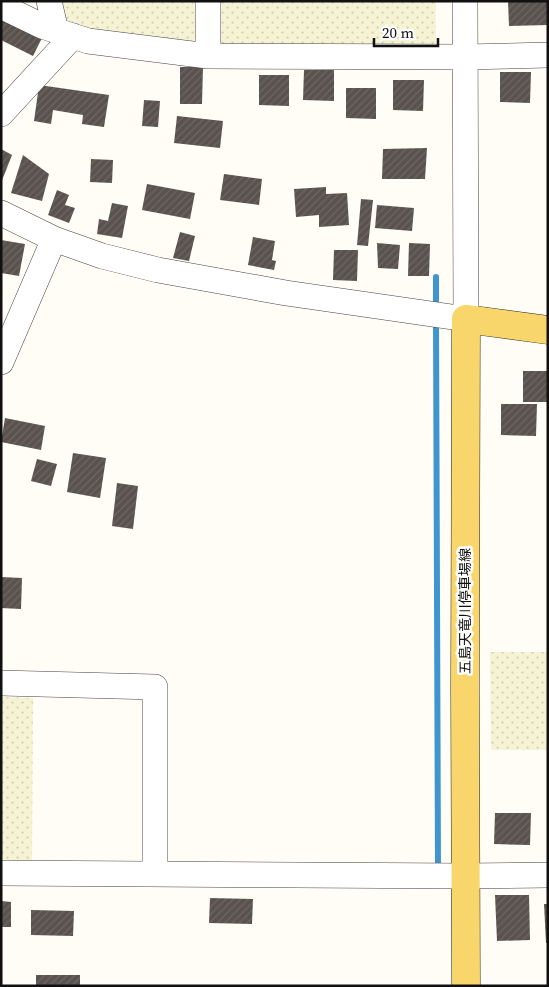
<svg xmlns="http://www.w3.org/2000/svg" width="549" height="987" viewBox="0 0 549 987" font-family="'Source Serif 4','Noto Sans JP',serif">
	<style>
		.farmland { fill: url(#farmland-dots) }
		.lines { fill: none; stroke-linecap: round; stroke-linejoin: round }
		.stream { stroke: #3f96cf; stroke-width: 6 }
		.building { fill: url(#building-hatch) }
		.minor-casing { stroke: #444; stroke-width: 26 }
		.major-casing { stroke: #222; stroke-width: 29 }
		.minor { stroke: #fff; stroke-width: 25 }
		.major { stroke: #f9d66b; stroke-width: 28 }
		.labels { text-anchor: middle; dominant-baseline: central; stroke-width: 5; stroke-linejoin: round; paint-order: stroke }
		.street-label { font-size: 14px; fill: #111; stroke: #fff }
	</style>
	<defs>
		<pattern id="farmland-dots" width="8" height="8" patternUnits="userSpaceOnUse" patternTransform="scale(1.25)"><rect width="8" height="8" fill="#f6f3d4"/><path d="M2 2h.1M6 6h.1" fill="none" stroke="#d2cfb5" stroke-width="1.8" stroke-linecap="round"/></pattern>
		<pattern id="building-hatch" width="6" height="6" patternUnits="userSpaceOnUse" patternTransform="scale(1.25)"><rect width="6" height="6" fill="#5a524d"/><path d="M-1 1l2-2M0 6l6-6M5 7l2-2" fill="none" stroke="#6d6662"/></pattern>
	</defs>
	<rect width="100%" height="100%" fill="#fffdf5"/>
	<path class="farmland" d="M 58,1 L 199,1 L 200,42 L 194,48 L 66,24 Z
		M 218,1 L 436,1 L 436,49 L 218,49 Z
		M 490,652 L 548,652 L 548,750 L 491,750 Z
		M 1,697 L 33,698 L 32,866 L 1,867 Z"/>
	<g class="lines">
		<path class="stream" d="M 436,277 L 436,310
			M 436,320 L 438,870"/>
	</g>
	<path class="building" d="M 508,1 L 548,1 L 548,25 L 509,26 Z
		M 1,13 L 44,34 L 33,56 L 1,40 Z
		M 180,67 L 203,67 L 202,104 L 180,104 Z
		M 304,70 L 334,70 L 334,101 L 303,100 Z
		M 500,72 L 531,72 L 530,103 L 500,102 Z
		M 259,75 L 289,75 L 289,106 L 259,105 Z
		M 393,80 L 424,80 L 423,111 L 393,110 Z
		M 39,85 L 109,95 L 104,127 L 82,124 L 83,115 L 53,110 L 51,124 L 34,121 Z
		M 346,88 L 376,88 L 376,119 L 346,118 Z
		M 144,100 L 160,101 L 158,127 L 142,126 Z
		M 177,116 L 223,121 L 220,148 L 174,143 Z
		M 427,148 L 425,179 L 382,179 L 383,149 Z
		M 1,149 L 12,155 L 1,183 Z
		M 23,155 L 49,174 L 42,201 L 11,193 Z
		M 91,159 L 113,160 L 112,183 L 90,182 Z
		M 224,174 L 262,179 L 259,205 L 220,200 Z
		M 147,184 L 195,193 L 190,219 L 142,210 Z
		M 326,187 L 326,194 L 347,193 L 349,225 L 319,227 L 319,215 L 296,217 L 294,189 Z
		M 57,190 L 69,195 L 65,205 L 75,208 L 69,223 L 48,215 Z
		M 361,199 L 373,200 L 368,246 L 357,245 Z
		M 112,203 L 128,206 L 122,238 L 97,234 L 99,219 L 108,221 Z
		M 377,205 L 414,208 L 412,231 L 375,228 Z
		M 180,232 L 195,236 L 189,261 L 173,258 Z
		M 253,237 L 275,241 L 272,260 L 276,261 L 274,270 L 248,265 Z
		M 1,240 L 25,244 L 19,276 L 1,273 Z
		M 377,243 L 400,245 L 398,269 L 378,268 Z
		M 409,243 L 430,244 L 429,276 L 408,276 Z
		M 334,250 L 358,250 L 357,281 L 333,280 Z
		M 523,371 L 548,371 L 548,402 L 523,402 Z
		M 501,404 L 537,404 L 536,436 L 501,435 Z
		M 5,418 L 45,426 L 41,450 L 1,442 Z
		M 73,453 L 106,458 L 100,498 L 67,492 Z
		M 37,459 L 57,464 L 51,486 L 31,481 Z
		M 117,483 L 138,486 L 133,529 L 112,526 Z
		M 1,577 L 22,578 L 21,609 L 1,608 Z
		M 495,813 L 531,813 L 530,845 L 494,844 Z
		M 495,895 L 529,895 L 530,940 L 497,941 Z
		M 210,898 L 253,899 L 252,924 L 209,923 Z
		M 1,901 L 11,902 L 11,927 L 1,927 Z
		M 544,904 L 548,904 L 548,943 L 546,943 Z
		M 31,910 L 74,911 L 73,936 L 31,935 Z
		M 36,975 L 80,975 L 80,986 L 36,986 Z"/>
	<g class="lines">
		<g class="minor-casing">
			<path id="minor" d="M 49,1 L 56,31
				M 208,1 L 208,56
				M 1,6 L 42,26 L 88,41 L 208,56 L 465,57 L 548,55
				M 1,114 L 73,36
				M 1,213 L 54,239 L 102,256 L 158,270 L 286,293 L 466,319 L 465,1
				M 1,362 L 54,239
				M 1,683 L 155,687 L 155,873
				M 1,873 L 465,876 L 548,875"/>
		</g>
		<g class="major-casing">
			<path id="major" d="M 466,986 L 465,688 L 466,319 L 548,330"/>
		</g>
		<use href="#minor" class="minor"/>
		<use href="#major" class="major"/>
	</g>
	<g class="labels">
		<g class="street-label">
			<text transform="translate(465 611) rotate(-90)">五島天竜川停車場線</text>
		</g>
	</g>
	<rect width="549" height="987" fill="none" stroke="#111111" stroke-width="5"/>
	<path d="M374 38v8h64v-8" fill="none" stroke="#111111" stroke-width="2.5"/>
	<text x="382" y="38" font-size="15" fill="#111111" stroke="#ffffff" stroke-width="4" paint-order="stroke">20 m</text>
</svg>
